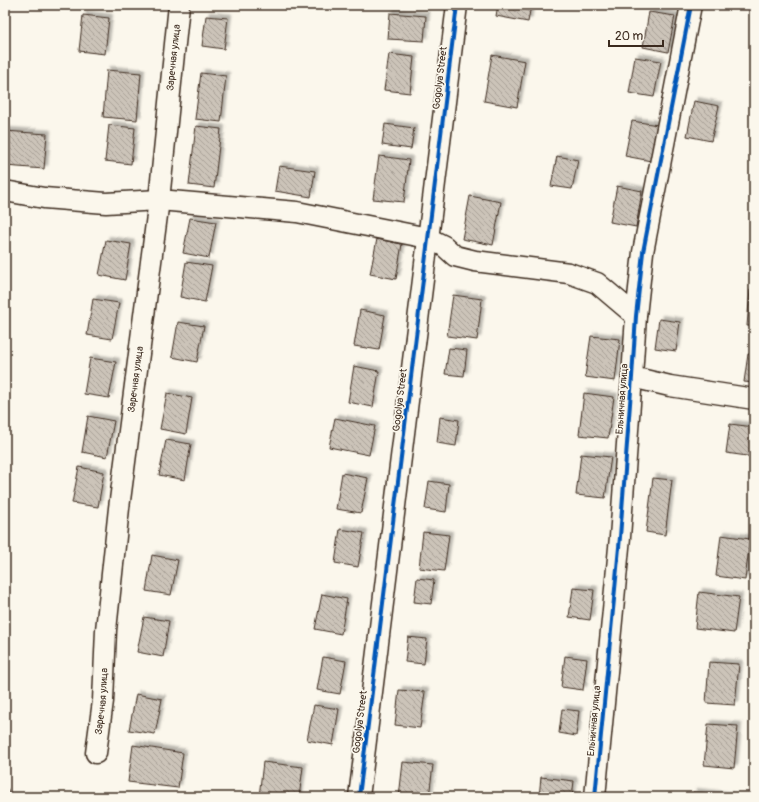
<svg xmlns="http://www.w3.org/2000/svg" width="759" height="802" viewBox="0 0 759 802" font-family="Pangolin,sans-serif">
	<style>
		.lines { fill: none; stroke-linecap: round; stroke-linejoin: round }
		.stream { stroke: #85796d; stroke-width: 5.5 }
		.building { fill: url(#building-back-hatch); stroke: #3b2a1e; filter: url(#shadow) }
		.minor-casing { stroke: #3b2a1e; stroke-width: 23 }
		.minor { stroke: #fbf7ec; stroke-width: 20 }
		.cycleway-casing { stroke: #fbf7ec; stroke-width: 6 }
		.cycleway { stroke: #0057b8; stroke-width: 4 }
		.labels { text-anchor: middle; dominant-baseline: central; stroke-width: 3.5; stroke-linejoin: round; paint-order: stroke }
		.street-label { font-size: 10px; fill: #3b2a1e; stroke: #fbf7ec }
	</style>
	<defs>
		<pattern id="building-back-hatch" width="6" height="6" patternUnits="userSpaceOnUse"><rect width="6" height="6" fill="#ccc4b9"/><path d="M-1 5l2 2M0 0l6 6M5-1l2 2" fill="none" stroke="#a79f96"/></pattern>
		<filter id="shadow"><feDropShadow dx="3.5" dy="-3.5" stdDeviation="1" flood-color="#0004"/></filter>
	</defs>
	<rect width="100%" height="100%" fill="#fbf7ec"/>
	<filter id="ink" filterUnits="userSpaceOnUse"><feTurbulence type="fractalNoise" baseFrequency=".025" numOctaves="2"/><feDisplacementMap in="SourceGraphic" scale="8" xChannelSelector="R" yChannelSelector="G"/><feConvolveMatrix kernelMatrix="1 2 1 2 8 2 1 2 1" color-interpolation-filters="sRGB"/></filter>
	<g filter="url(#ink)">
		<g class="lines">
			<path class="stream" d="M 5,789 L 10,797"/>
		</g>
		<path class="building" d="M 498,5 L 531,5 L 528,22 L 496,16 Z
			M 649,12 L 675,16 L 668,52 L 643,47 Z
			M 390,13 L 426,16 L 424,41 L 388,39 Z
			M 83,15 L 109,18 L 105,54 L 79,51 Z
			M 206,16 L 228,18 L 224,49 L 202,46 Z
			M 389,54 L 414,57 L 410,93 L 384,90 Z
			M 492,55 L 525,61 L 517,107 L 484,101 Z
			M 635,57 L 661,61 L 654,97 L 629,93 Z
			M 107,70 L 141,73 L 137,120 L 103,117 Z
			M 201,73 L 226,76 L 221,122 L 195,119 Z
			M 694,101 L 719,106 L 711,141 L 687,136 Z
			M 632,121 L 658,125 L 651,161 L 625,156 Z
			M 385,124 L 414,128 L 411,149 L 382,145 Z
			M 109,125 L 135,128 L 131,164 L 105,161 Z
			M 196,126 L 221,129 L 214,188 L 189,185 Z
			M 5,131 L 47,134 L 44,169 L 5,166 Z
			M 379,156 L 409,160 L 404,202 L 373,199 Z
			M 557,156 L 578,160 L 572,189 L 551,186 Z
			M 279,166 L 315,171 L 311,197 L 275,191 Z
			M 617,186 L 642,191 L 636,227 L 610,222 Z
			M 470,196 L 501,202 L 493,245 L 462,239 Z
			M 754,198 L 754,217 L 751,217 Z
			M 190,218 L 216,222 L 209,258 L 183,253 Z
			M 377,239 L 402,244 L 396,279 L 370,274 Z
			M 106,240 L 131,244 L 125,280 L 99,275 Z
			M 754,255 L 754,277 L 751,277 Z
			M 186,262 L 212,266 L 205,302 L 180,297 Z
			M 750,290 L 754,290 L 754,326 L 747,326 Z
			M 453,295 L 482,299 L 477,340 L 447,336 Z
			M 93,299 L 119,303 L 112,339 L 87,335 Z
			M 360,310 L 385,315 L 379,350 L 354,346 Z
			M 659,319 L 680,322 L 676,351 L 655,348 Z
			M 178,322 L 204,326 L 197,362 L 172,357 Z
			M 591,336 L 620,339 L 615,381 L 585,377 Z
			M 449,348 L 467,350 L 464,376 L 445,374 Z
			M 748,354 L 754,355 L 754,383 L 744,382 Z
			M 90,358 L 116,362 L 109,398 L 84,394 Z
			M 354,366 L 379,371 L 373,407 L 348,402 Z
			M 167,393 L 192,398 L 186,434 L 160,429 Z
			M 584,393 L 614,397 L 608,438 L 579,435 Z
			M 88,416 L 114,421 L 107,457 L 82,452 Z
			M 440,417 L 459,420 L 456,446 L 437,443 Z
			M 335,418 L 375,426 L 369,455 L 329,447 Z
			M 730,424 L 754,427 L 754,457 L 726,453 Z
			M 166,440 L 191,444 L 185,480 L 159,475 Z
			M 581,454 L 611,457 L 605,498 L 576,495 Z
			M 79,467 L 104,472 L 98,507 L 72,503 Z
			M 342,473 L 368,478 L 361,513 L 336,509 Z
			M 653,478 L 672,480 L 665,535 L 646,532 Z
			M 429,481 L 449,484 L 446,512 L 425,509 Z
			M 340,529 L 364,533 L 358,567 L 335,563 Z
			M 423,532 L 449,535 L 444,571 L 419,568 Z
			M 721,535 L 750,539 L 745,580 L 716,576 Z
			M 152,555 L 178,560 L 171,595 L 146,591 Z
			M 417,578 L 434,580 L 431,604 L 414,602 Z
			M 573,588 L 594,590 L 590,620 L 569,617 Z
			M 699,592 L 739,597 L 734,633 L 695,628 Z
			M 322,594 L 347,599 L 341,634 L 315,629 Z
			M 144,617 L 169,621 L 163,657 L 137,652 Z
			M 408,637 L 427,639 L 424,664 L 405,662 Z
			M 565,656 L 587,659 L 583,690 L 561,687 Z
			M 323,657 L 346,661 L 340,694 L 317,690 Z
			M 709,662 L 739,664 L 735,705 L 706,703 Z
			M 399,690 L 425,692 L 420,728 L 395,725 Z
			M 136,694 L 162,699 L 155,734 L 129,730 Z
			M 314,705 L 339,709 L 333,745 L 307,740 Z
			M 562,709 L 579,711 L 576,736 L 559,733 Z
			M 708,724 L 738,726 L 734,768 L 704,765 Z
			M 133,745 L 183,753 L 178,788 L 128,782 Z
			M 263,762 L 303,767 L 299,797 L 259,797 Z
			M 403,762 L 433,765 L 429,797 L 399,797 Z
			M 541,777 L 574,781 L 572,797 L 539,797 Z
			M 693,792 L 729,796 L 729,797 L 693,797 Z"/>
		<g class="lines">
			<g class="minor-casing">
				<g id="minor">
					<path d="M 5,191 L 44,198 L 106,203 L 159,200 L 297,212 L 428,238 L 444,246 L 455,256 L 475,261 L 569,273 L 597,283 L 636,316"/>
					<path d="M 632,377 L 670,386 L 754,399"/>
					<path id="s1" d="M 96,753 L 103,701 L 106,630 L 119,508 L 159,200 L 179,5"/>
					<path d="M 359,797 L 457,5"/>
					<path d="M 595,797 L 620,537 L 632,377 L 636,316 L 643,252 L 691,5"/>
				</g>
			</g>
			<use href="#minor" class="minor"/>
			<g class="cycleway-casing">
				<path id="cycleway" d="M 359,797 L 457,5
					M 595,797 L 620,537 L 632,377 L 636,316 L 643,252 L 691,5"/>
			</g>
			<use href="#cycleway" class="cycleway"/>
		</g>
	</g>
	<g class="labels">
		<g class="street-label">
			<text stroke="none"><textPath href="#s1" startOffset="700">Заречная улица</textPath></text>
			<text transform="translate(440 78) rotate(-83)">Gogolya Street</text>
			<text stroke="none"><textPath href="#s1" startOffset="376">Заречная улица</textPath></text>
			<text transform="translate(622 399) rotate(-86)">Ельничная улица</text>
			<text transform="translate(400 400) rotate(-83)">Gogolya Street</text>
			<text stroke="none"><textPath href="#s1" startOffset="52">Заречная улица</textPath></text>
			<text transform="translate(594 721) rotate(-85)">Ельничная улица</text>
			<text transform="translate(360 722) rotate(-83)">Gogolya Street</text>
		</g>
	</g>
	<rect width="759" height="802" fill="none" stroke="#fbf7ec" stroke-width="20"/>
	<rect x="10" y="10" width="739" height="782" fill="none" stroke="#3b2a1e" stroke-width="1.5" filter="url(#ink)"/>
	<path d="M609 40v6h54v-6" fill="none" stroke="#3b2a1e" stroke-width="2"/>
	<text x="615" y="40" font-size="12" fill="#3b2a1e" stroke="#fbf7ec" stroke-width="3" paint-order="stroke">20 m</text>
</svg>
